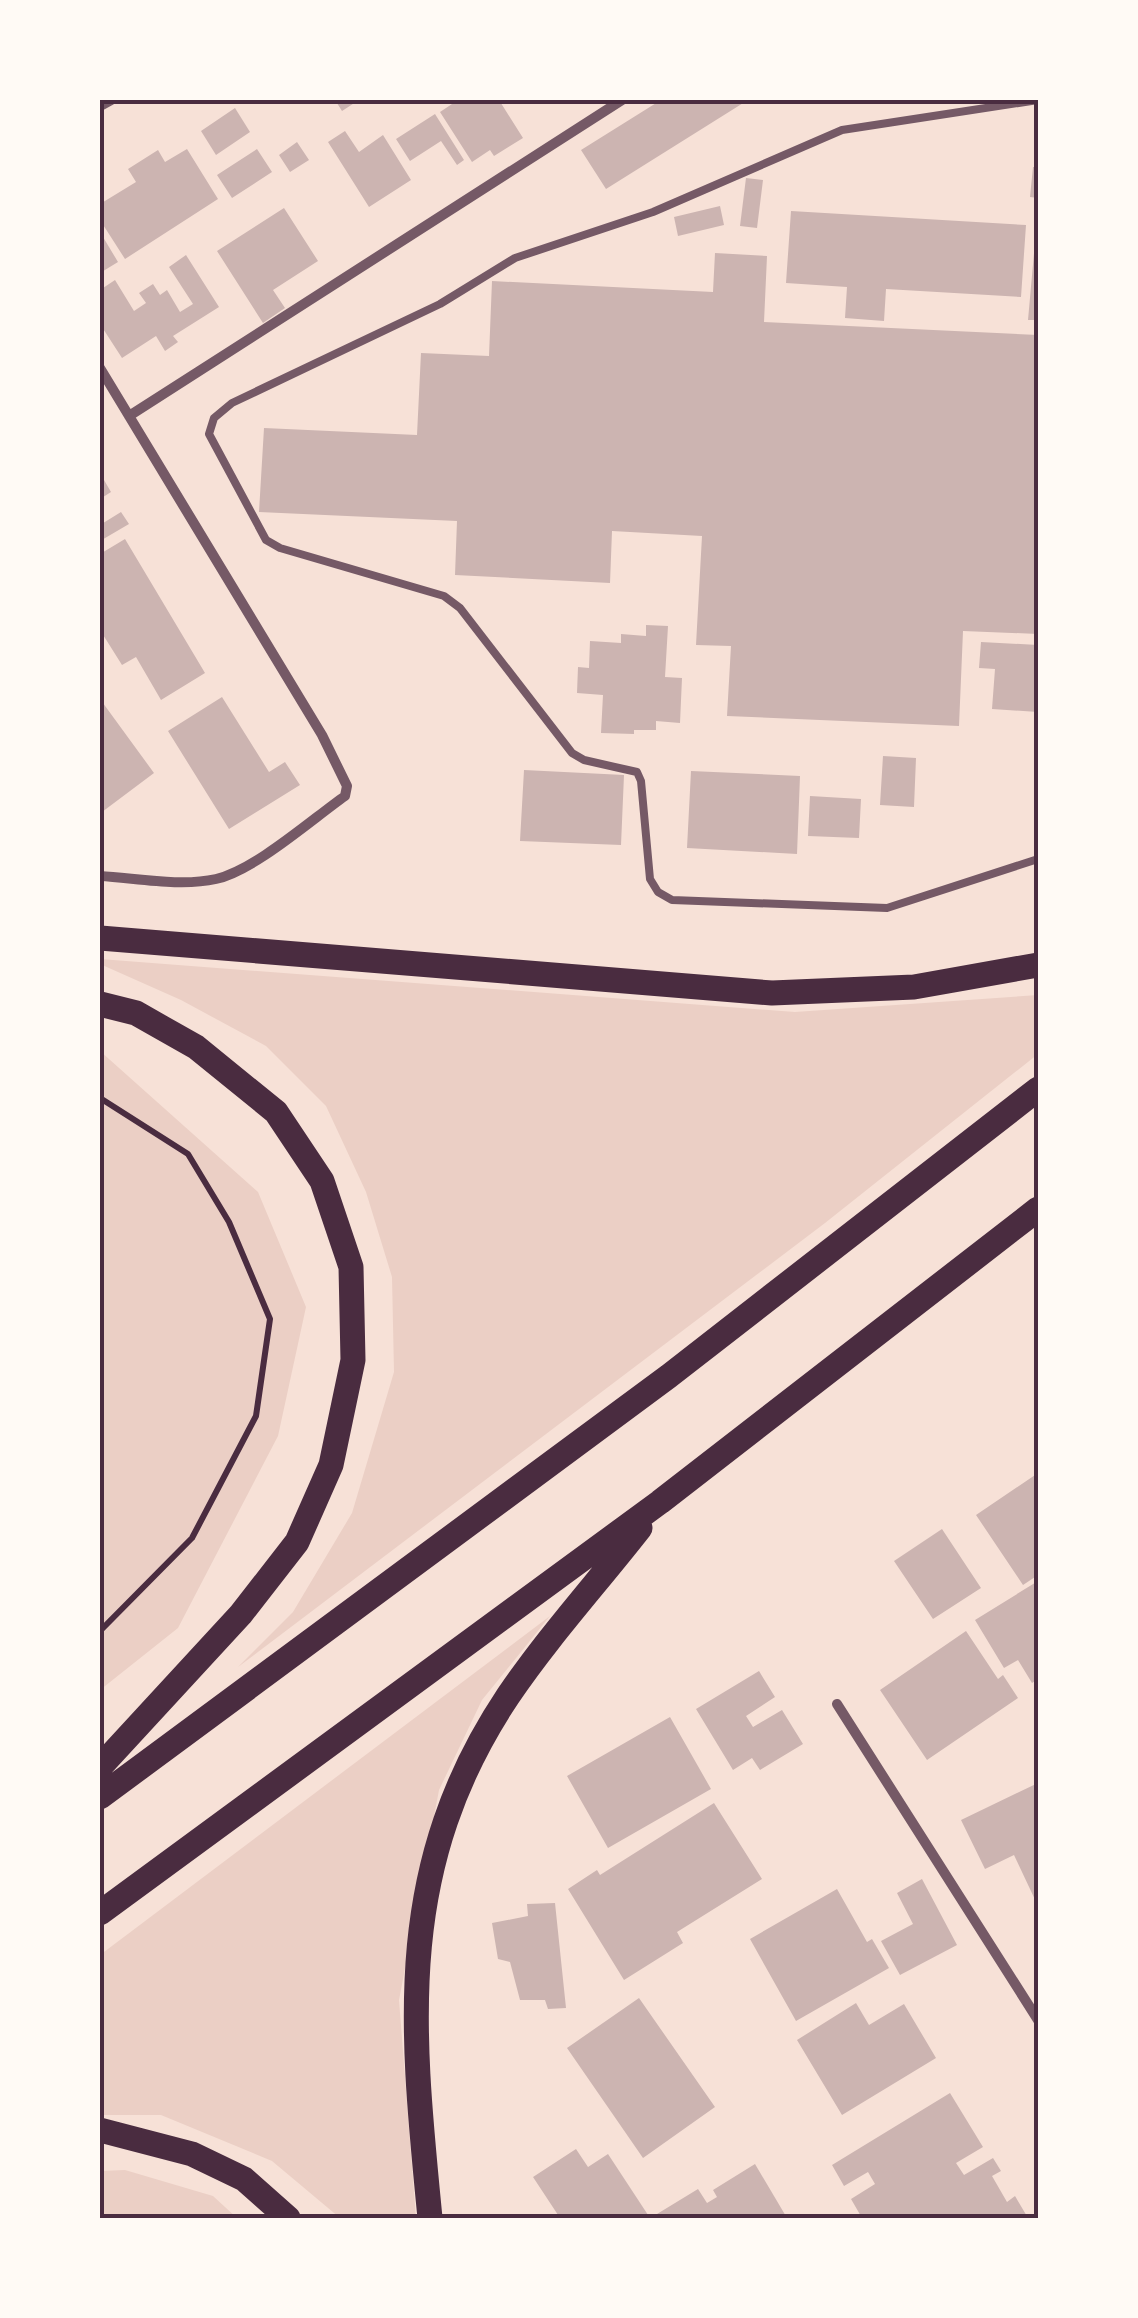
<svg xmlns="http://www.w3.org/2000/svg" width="1138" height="2318" viewBox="0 0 1138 2318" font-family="'Fira Sans Condensed',sans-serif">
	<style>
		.green { fill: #ebcfc5 }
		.building { fill: #ccb4b1 }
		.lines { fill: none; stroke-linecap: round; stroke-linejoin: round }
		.path { stroke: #4a2c40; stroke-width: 6 }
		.service { stroke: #755966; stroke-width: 8 }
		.minor { stroke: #755966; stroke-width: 10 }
		.trunk { stroke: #4a2c40; stroke-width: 25 }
		.neatline { fill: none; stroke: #4a2c40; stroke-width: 4 }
	</style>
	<rect width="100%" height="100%" fill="#f7e1d7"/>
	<path class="green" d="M 100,959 L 795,1012 L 1038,995 L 1038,1054 L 825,1223 L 238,1667 L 293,1612 L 352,1513 L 394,1372 L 392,1277 L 366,1192 L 326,1106 L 266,1046 L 181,1000 L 100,964 Z
		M 100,1051 L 258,1192 L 306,1307 L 278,1436 L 178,1628 L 100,1690 Z
		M 550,1616 L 482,1700 L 439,1790 L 399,2000 L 416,2218 L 340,2218 L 272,2161 L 161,2115 L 100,2115 L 100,1955 Z
		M 125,2170 L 213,2196 L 237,2218 L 100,2218 L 100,2171 Z"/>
	<path class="building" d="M 335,100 L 359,100 L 342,111 Z
		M 458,100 L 499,100 L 523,138 L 494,156 L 490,150 L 472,162 L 440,112 Z
		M 661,100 L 748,100 L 606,189 L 581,150 Z
		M 235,108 L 250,132 L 216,155 L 201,131 Z
		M 435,114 L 464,160 L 457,165 L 441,141 L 410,161 L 396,139 Z
		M 345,131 L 359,152 L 383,135 L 411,180 L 369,207 L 328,142 Z
		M 297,142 L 309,160 L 290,172 L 279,155 Z
		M 187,149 L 218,199 L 125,259 L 100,220 L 100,204 L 136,182 L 128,169 L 158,150 L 165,162 Z
		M 257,149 L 272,172 L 232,198 L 217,175 Z
		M 1033,167 L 1038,167 L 1038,198 L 1030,197 Z
		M 746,178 L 763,180 L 757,228 L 740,226 Z
		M 720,206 L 724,225 L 678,236 L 674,217 Z
		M 284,208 L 318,261 L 273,290 L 285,308 L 263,323 L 217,251 Z
		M 791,211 L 1026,225 L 1021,297 L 886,289 L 884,321 L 845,318 L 847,287 L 786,283 Z
		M 100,232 L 118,262 L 100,273 Z
		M 1035,242 L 1038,242 L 1038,320 L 1028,320 Z
		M 715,253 L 767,256 L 764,322 L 1038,335 L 1038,634 L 963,631 L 959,726 L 727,716 L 731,646 L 696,645 L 702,536 L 612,531 L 610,583 L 455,575 L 457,521 L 259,512 L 264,428 L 417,435 L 421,353 L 489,356 L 492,281 L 713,292 Z
		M 186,255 L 219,307 L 173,336 L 178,342 L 165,351 L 156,336 L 122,358 L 100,324 L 100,290 L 115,280 L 134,311 L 146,303 L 139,293 L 153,284 L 160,295 L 167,290 L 180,312 L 193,304 L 169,267 Z
		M 104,480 L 111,492 L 100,499 L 100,482 Z
		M 121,512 L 129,524 L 100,541 L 100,525 Z
		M 125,539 L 205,673 L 161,700 L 136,657 L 122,665 L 100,630 L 100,554 Z
		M 646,625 L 668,626 L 665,677 L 682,678 L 680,723 L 656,721 L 656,730 L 634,730 L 634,734 L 601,733 L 603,695 L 577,693 L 578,667 L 589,668 L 590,641 L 621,643 L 621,634 L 646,636 Z
		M 981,642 L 1038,645 L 1038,712 L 992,709 L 995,669 L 979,668 Z
		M 222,697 L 269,772 L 285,762 L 300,785 L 229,829 L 168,731 Z
		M 100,699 L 154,773 L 102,812 L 100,809 Z
		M 883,756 L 916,758 L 914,807 L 880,805 Z
		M 524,770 L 624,775 L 621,845 L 520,841 Z
		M 691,771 L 800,776 L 797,854 L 687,848 Z
		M 810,796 L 861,799 L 859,838 L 808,836 Z
		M 1038,1473 L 1038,1575 L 1023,1585 L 976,1515 Z
		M 942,1529 L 981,1588 L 933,1619 L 894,1561 Z
		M 1038,1581 L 1038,1679 L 1032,1683 L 1018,1660 L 1004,1668 L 975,1620 Z
		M 966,1631 L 998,1679 L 1003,1675 L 1018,1698 L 927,1760 L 880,1690 Z
		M 759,1671 L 775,1697 L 746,1716 L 753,1727 L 782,1710 L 803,1744 L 760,1770 L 752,1758 L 733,1770 L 696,1709 Z
		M 670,1717 L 711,1789 L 608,1848 L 567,1776 Z
		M 1038,1783 L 1038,1906 L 1014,1855 L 985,1869 L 961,1820 Z
		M 714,1803 L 762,1879 L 677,1932 L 683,1943 L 624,1980 L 568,1889 L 597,1870 L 600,1875 Z
		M 922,1879 L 957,1945 L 900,1975 L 881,1941 L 913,1924 L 897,1893 Z
		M 837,1889 L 867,1942 L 872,1939 L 889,1968 L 796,2021 L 750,1939 Z
		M 555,1903 L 566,2008 L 548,2009 L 545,2000 L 520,2000 L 510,1962 L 498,1959 L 492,1923 L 528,1916 L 527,1904 Z
		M 639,1998 L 715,2107 L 643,2158 L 567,2048 Z
		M 856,2003 L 869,2025 L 904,2004 L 936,2058 L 842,2115 L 797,2040 Z
		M 950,2093 L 983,2147 L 956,2163 L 964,2175 L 993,2158 L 1001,2171 L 992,2176 L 1007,2202 L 1015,2196 L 1028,2218 L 862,2218 L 851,2199 L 875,2184 L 868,2172 L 844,2186 L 832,2165 Z
		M 576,2149 L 588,2167 L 608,2154 L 650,2218 L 560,2218 L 533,2177 Z
		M 755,2164 L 787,2218 L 659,2218 L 657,2214 L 698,2189 L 707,2203 L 717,2197 L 713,2190 Z"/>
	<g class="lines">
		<path class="path" d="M 100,1098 L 188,1154 L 229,1222 L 270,1319 L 256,1416 L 192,1538 L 100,1631"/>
		<path class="service" d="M 1038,100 L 842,130 L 653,212 L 515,258 L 440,304 L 232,403 L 214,418 L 209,434 L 266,540 L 280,548 L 444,596 L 460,608 L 572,753 L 584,760 L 637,772 L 641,781 L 650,879 L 658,892 L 672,900 L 887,908 L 1038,859"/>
		<path class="minor" d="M 100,106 L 111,100
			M 100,368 L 322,735 L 347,786 L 345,796 C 311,820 255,870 216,879 C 180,887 136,878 100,876
			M 129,416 L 622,100
			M 837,1704 L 1038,2020"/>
		<path class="trunk" d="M 100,938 L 772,993 L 914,987 L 1038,965
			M 100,1004 L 136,1013 L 196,1047 L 276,1112 L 322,1181 L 351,1267 L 353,1360 L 331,1465 L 297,1542 L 241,1614 L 100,1767
			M 100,1797 L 669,1376 L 1038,1089
			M 100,1913 L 660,1502 L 1038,1209
			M 100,2130 L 192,2154 L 244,2179 L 288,2218
			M 430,2218 C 411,2025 394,1867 508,1696 C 548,1637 597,1583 640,1528"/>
	</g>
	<rect width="1138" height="2318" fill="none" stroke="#fffaf5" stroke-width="205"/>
	<rect x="102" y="102" width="934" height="2114" class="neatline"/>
</svg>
